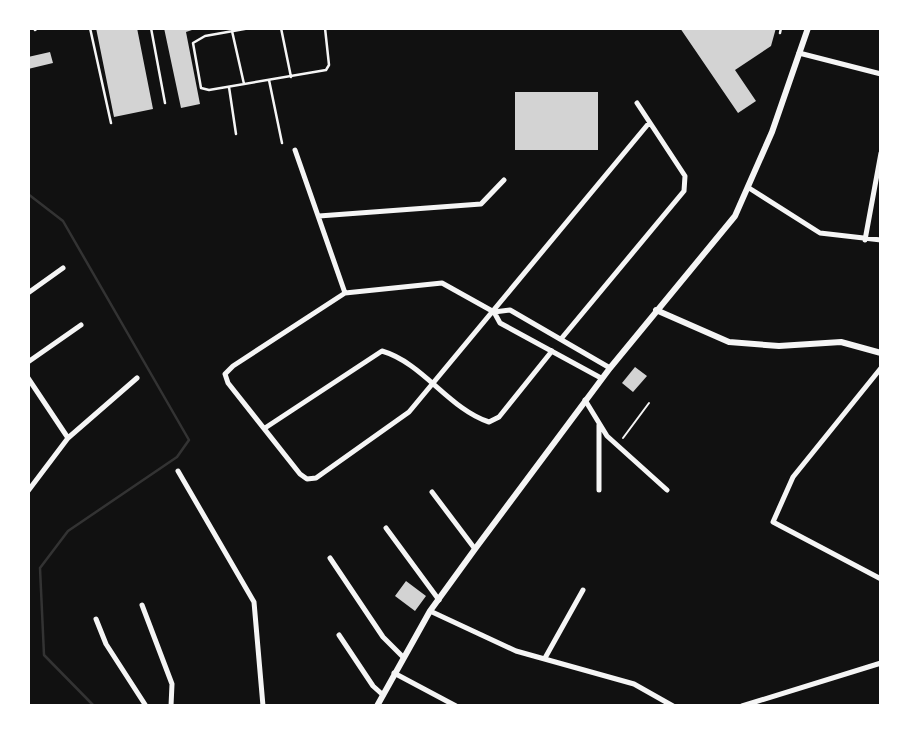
<svg xmlns="http://www.w3.org/2000/svg" width="909" height="734" viewBox="0 0 909 734" font-family="Overpass,sans-serif">
	<style>
		.lines { fill: none; stroke-linecap: round; stroke-linejoin: round }
		.stream { stroke: #333; stroke-width: 2.5 }
		.building { fill: #d3d3d3 }
		.path { stroke: #f5f5f5; stroke-width: 2 }
		.service { stroke: #f5f5f5; stroke-width: 2.5 }
		.minor { stroke: #f5f5f5; stroke-width: 5 }
		.tertiary { stroke: #f5f5f5; stroke-width: 6 }
	</style>
	<rect width="100%" height="100%" fill="#111"/>
	<g class="lines">
		<path class="stream" d="M 28,194 L 63,221 L 189,440 L 177,457 L 68,531 L 40,568 L 44,655 L 94,706"/>
	</g>
	<path class="building" d="M 96,28 L 137,28 L 153,109 L 114,117 Z
		M 164,28 L 198,28 L 186,32 L 200,104 L 181,108 Z
		M 680,28 L 776,28 L 771,46 L 735,70 L 756,101 L 738,113 Z
		M 50,52 L 53,63 L 28,69 L 28,57 Z
		M 515,92 L 598,92 L 598,150 L 515,150 Z
		M 635,367 L 647,376 L 633,392 L 622,383 Z
		M 406,581 L 426,596 L 415,611 L 395,596 Z"/>
	<g class="lines">
		<path class="path" d="M 623,438 L 649,403"/>
		<path class="service" d="M 90,28 L 111,123
			M 151,28 L 165,103
			M 250,28 L 205,36 L 193,43 L 201,88 L 209,90 L 326,70 L 329,65 L 325,28
			M 281,28 L 291,77
			M 35,30 L 38,28
			M 232,31 L 244,84
			M 780,33 L 781,28
			M 269,80 L 282,143
			M 229,87 L 236,134"/>
		<path class="minor" d="M 799,53 L 881,74
			M 295,150 L 345,293
			M 749,188 L 820,233 L 881,240
			M 319,216 L 481,204 L 504,180
			M 865,240 L 881,153
			M 28,293 L 63,268
			M 494,312 L 510,310 L 610,368
			M 561,339 L 684,191 L 685,176 L 637,103
			M 28,362 L 81,325
			M 881,368 L 793,477 L 773,522 L 881,579
			M 28,378 L 68,438
			M 601,378 L 500,323 L 494,312 L 442,283 L 345,293 L 233,366 L 225,374 L 228,383 L 300,474 L 307,479 L 316,478 L 409,412 L 649,123
			M 585,400 L 607,436 L 667,490
			M 265,428 L 382,351 C 423,363 449,409 489,422 L 499,417 L 552,351
			M 178,471 L 254,602 L 263,706
			M 599,490 L 599,425
			M 28,491 L 68,438 L 137,378
			M 432,492 L 475,549
			M 386,528 L 439,600
			M 330,558 L 383,637 L 403,657
			M 142,605 L 172,684 L 171,706
			M 430,611 L 516,651 L 634,684 L 673,706
			M 96,619 L 106,644 L 146,706
			M 339,635 L 373,686 L 383,695
			M 545,658 L 583,590
			M 394,673 L 456,706
			M 742,706 L 881,663"/>
		<path class="tertiary" d="M 656,310 L 729,342 L 779,346 L 841,342 L 881,353
			M 377,706 L 430,611 L 475,549 L 610,368 L 735,216 L 772,132 L 808,28"/>
	</g>
	<rect width="909" height="734" fill="none" stroke="#ffffff" stroke-width="60"/>
</svg>
